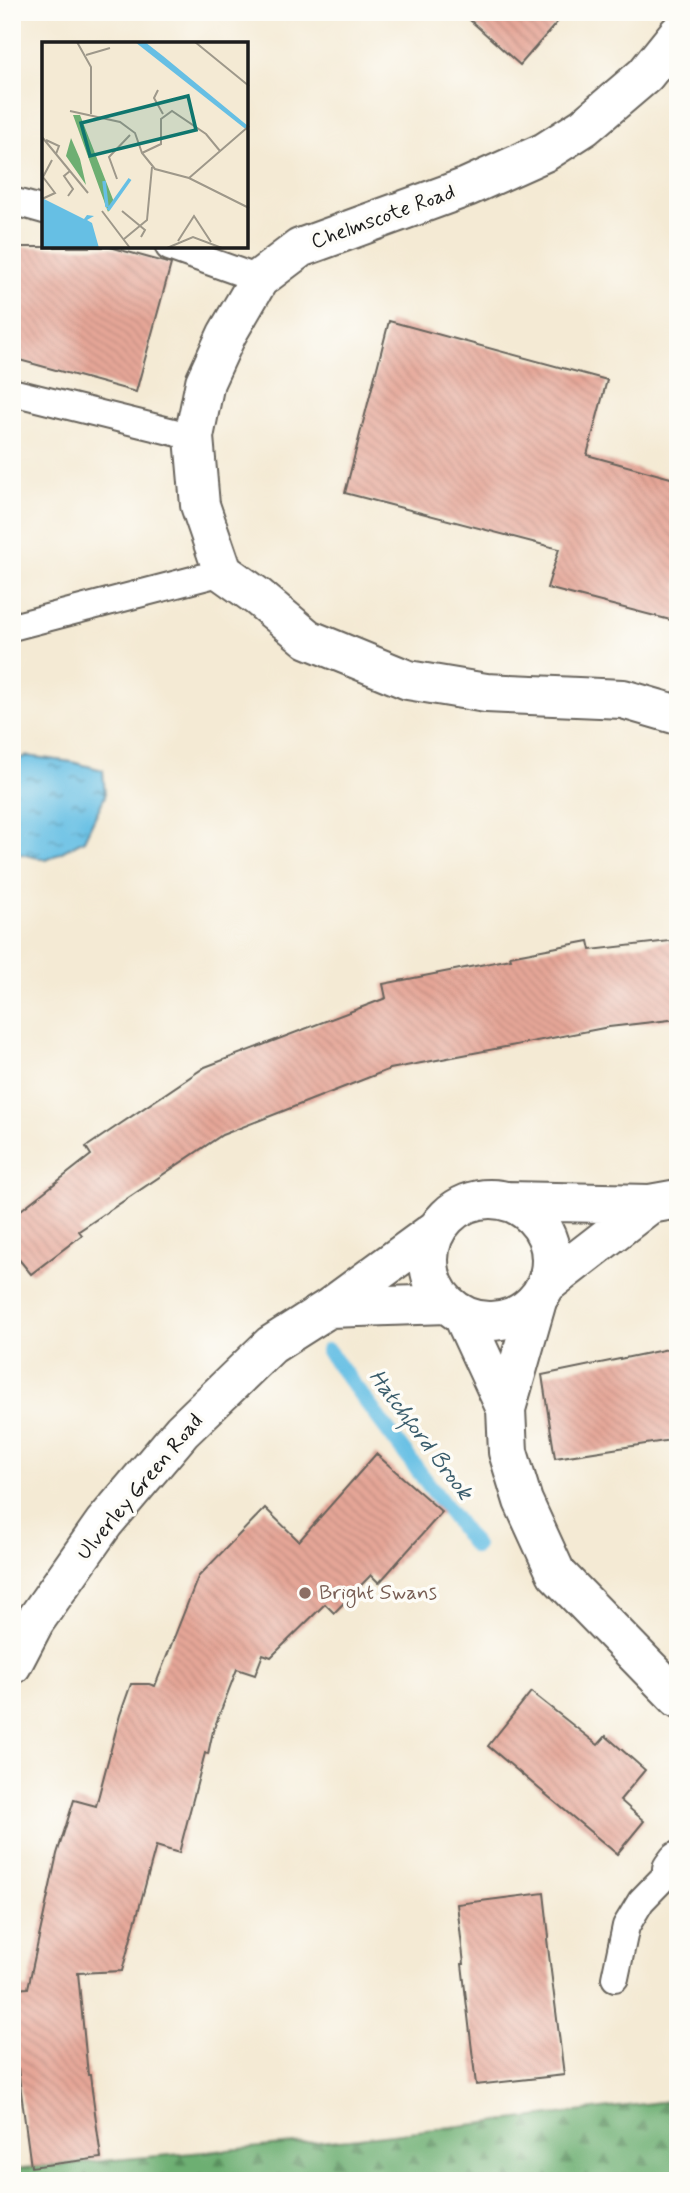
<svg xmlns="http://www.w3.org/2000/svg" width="690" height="2193" viewBox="0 0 690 2193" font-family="Mynerve,sans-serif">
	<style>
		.forest { fill: url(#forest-firs); stroke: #446647; stroke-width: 2 }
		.water { fill: url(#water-ripples); stroke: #416e80; stroke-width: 2 }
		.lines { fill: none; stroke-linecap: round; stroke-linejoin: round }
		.stream { stroke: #66bfe4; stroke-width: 16 }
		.building { fill: url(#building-back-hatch) }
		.service-casing { stroke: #68645c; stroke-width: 30 }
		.minor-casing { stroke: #68645c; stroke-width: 42 }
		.tertiary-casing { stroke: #68645c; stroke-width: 42 }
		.service { stroke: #fff; stroke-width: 26 }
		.minor { stroke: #fff; stroke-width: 38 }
		.tertiary { stroke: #fff; stroke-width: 38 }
		.education-dot { fill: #8d6e63; stroke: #fdfcf7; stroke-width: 2.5 }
		.labels { text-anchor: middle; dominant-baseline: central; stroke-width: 7; stroke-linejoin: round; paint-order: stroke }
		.street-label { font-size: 21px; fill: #1c1c1c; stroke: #fdfcf7 }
		.education-label { font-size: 21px; fill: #785e54; stroke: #fdfcf7; text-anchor: start }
		.water-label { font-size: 23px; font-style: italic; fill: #3a5d6c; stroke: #fdfcf7 }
		.inset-river { fill: none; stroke: #66bfe4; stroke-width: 3.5 }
		.inset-road { fill: none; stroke: #9e988a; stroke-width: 2 }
		.view { fill: #0f766e; fill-opacity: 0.15; stroke: #0f766e; stroke-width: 3.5 }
		.inset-edge { fill: none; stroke: #1c1c1c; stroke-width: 3.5 }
	</style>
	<defs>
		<pattern id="forest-firs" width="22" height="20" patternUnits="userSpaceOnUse" patternTransform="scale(1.75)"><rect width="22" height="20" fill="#6daf72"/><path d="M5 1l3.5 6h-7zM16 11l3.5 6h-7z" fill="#598e5d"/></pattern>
		<pattern id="water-ripples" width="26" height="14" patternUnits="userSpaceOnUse" patternTransform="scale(1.75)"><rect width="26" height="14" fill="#66bfe4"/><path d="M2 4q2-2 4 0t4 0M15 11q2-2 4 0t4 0" fill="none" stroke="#539ab8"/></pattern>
		<pattern id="building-back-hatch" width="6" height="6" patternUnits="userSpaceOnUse" patternTransform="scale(1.75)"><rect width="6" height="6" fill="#e5a697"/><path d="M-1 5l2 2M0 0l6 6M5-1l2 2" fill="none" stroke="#c48e82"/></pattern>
	</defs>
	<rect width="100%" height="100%" fill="#fdfcf7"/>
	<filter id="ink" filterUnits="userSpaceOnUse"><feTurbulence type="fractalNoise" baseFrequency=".0143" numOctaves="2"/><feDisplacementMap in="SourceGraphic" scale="14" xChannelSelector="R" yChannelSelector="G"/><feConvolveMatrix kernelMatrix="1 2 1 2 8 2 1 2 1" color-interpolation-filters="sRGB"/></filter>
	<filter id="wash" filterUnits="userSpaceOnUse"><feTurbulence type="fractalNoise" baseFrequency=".00686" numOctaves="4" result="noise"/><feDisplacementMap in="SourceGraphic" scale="28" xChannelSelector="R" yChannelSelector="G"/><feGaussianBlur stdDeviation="1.57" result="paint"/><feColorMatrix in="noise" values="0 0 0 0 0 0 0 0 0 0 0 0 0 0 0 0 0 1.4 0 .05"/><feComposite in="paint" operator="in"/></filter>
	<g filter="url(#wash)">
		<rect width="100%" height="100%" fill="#f4ead4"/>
		<path class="forest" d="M 678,2100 L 678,2181 L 12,2181 L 12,2169 L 350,2139 Z"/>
		<path class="water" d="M 27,756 L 72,762 L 103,770 L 105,796 L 84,840 L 47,860 L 12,852 L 12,761 Z"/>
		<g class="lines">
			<path class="stream" d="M 328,1351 L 475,1546"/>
		</g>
		<g id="blocks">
			<path class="building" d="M 461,12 L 566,12 L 520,65 Z
				M 12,247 L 110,247 L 171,264 L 136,392 L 12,358 Z
				M 389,321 L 607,380 L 587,455 L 678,480 L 678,622 L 547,588 L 559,549 L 345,493 Z
				M 678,940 L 678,1019 L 609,1027 L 390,1069 L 222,1135 L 79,1231 L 82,1235 L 31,1274 L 12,1251 L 12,1217 L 91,1155 L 86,1147 L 205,1067 L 386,998 L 383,984 L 511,959 L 510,956 L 589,941 L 591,950 Z
				M 678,1347 L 678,1439 L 555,1458 L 542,1375 Z
				M 376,1454 L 442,1512 L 379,1583 L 371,1575 L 334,1613 L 325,1604 L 271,1657 L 263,1654 L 255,1675 L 237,1669 L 213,1731 L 208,1754 L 205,1753 L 179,1853 L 156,1846 L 122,1971 L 78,1973 L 88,2075 L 90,2075 L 101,2158 L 31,2167 L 18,2069 L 12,2070 L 12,1989 L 28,1988 L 57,1854 L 74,1800 L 96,1806 L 120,1715 L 131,1684 L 149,1684 L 155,1686 L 198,1577 L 265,1508 L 299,1541 Z
				M 531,1692 L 598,1745 L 606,1736 L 645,1770 L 620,1800 L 644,1821 L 617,1854 L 488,1746 Z
				M 544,1893 L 549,1937 L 547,1939 L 564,2075 L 476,2085 L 462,1964 L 464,1964 L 457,1904 Z"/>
		</g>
	</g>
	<g filter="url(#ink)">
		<use href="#blocks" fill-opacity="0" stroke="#68645c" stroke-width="2"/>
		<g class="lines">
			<g class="service-casing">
				<path id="service" d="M 12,201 L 44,210
					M 169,247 L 259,279
					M 12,392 L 194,437
					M 12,627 L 223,572
					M 615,1978 L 626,1926 L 641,1901 L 672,1869"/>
			</g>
			<g class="minor-casing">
				<path id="minor" d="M 678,34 L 645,75 L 584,127 L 545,152 L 467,187 L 300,248 L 259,279 L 227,334 L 205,382 L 194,437 L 200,505 L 223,572 L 258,597 L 308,639 L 408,680 L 486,693 L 623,699 L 678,715
					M 537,1301 L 506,1409 L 508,1452 L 523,1501 L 556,1573 L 678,1698
					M 463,1316 L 506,1409
					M 672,1869 L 678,1861"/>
			</g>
			<g class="tertiary-casing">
				<path id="tertiary" d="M429 1260a61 61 0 1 1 122 0a61 61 0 1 1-122 0Z
					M 508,1201 L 650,1204 L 678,1199
					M 548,1283 L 650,1204
					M 329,1308 L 447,1304
					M 12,1665 L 35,1621 L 104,1523 L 182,1431 L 271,1345 L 329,1308 L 437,1229"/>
			</g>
			<use href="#service" class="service"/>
			<use href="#minor" class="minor"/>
			<use href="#tertiary" class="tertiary"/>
		</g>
	</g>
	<circle class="education-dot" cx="305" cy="1593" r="7"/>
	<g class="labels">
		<g class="street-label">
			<text transform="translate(383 217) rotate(-20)">Chelmscote Road</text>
			<text transform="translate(140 1487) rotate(-50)">Ulverley Green Road</text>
		</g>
		<g class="education-label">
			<text x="319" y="1593">Bright Swans</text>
		</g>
		<g class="water-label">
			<text transform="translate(420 1435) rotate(53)">Hatchford Brook</text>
		</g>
	</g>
	<g transform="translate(42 42)">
		<rect width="206" height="206" fill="#f4ead4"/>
		<path d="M 31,73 L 38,73 L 72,160 L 66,170 ZM 29,96 L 38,117 L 44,143 L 24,114 Z" fill="#6daf72"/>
		<path d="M 93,0 L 103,0 L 121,14 L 206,84 L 206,89 ZM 0,156 L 42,177 L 45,173 L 52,174 L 45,178 L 50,181 L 57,206 L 0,206 Z" fill="#66bfe4"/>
		<path class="inset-river" d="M 62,139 L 65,165M 66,168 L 88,137"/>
		<path class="inset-road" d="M 35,0 L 49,25 L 49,72M 153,0 L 207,44M 44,13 L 68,6M 116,48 L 112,56 L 121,72M 28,69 L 78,80 L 93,91 L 100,111 L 113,127 L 147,136 L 207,166M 0,95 L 46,151M 4,98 L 17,104 L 14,112M 100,111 L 119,102 L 119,77 L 130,69 L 164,92 L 178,109M 147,136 L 207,84M 75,137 L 67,115 L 88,93M 26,154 L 31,147 L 22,134 L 28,129M 0,157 L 13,151 L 1,135 L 10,118M 60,169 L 88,206M 80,169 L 103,188 L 99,195M 82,197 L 105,178 L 110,125M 136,199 L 152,174 L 169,200M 125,206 L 151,195 L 180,206"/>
		<path class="view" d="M 146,54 L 154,88 L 48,114 L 39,81 Z"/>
		<rect width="206" height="206" class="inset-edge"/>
	</g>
	<rect width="690" height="2193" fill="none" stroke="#fdfcf7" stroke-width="42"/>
</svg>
